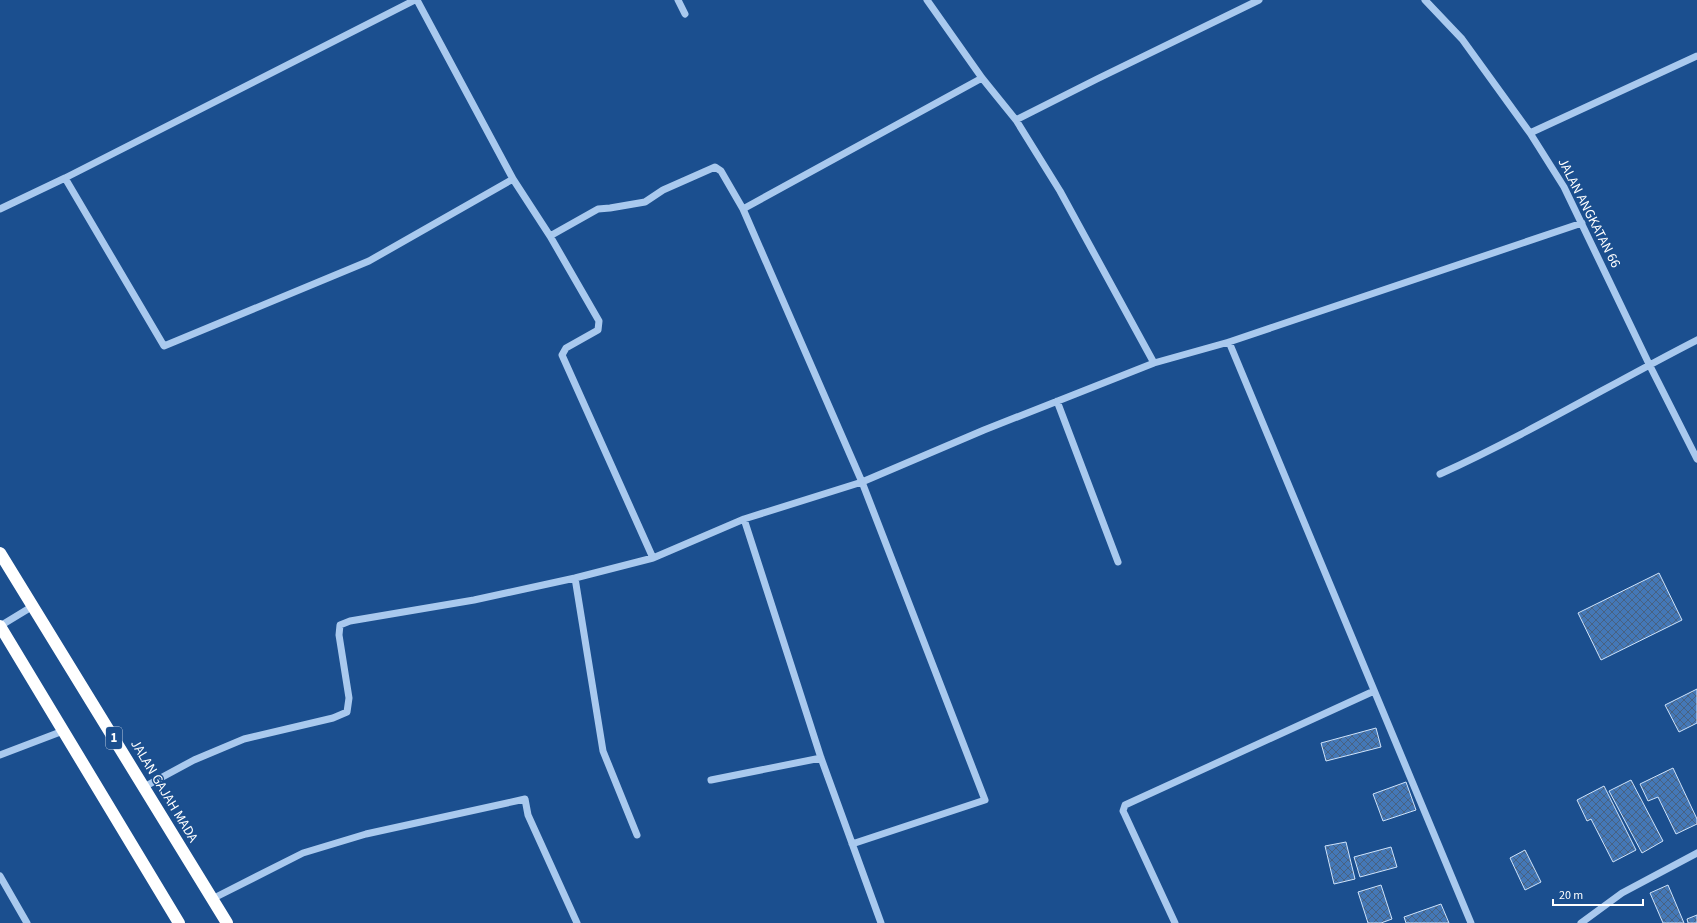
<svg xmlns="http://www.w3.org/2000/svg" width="1697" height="923" viewBox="0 0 1697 923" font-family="'Source Sans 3',sans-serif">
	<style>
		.building { fill: url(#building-cross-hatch); stroke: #cfe3fa }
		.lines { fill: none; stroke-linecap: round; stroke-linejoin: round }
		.minor { stroke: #a9c9ee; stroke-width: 7 }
		.highway { stroke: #fff; stroke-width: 12 }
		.labels { text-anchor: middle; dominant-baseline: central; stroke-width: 3; stroke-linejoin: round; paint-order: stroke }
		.shield { fill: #1b4f8f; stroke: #bbcadd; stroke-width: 1 }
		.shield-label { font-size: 13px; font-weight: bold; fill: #fff }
		.street-label { font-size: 14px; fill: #fff; stroke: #1b4f8f }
	</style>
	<defs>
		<pattern id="building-cross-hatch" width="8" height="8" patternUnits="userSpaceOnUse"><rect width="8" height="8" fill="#4478b7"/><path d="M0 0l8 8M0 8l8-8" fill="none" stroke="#486282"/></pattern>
	</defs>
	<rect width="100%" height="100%" fill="#1b4f8f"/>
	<path class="building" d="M 1659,573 L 1682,620 L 1601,660 L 1578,613 Z
		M 1697,689 L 1697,723 L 1679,732 L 1665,705 Z
		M 1376,728 L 1381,747 L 1326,761 L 1321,743 Z
		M 1673,768 L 1697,819 L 1697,824 L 1676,834 L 1658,797 L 1648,801 L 1640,784 Z
		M 1631,780 L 1663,841 L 1642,853 L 1609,791 Z
		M 1406,782 L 1416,810 L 1383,821 L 1373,794 Z
		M 1604,786 L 1636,850 L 1613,862 L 1591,819 L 1587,821 L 1577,800 Z
		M 1346,842 L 1355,879 L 1334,884 L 1325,846 Z
		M 1391,847 L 1397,867 L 1360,877 L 1354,857 Z
		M 1525,850 L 1541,882 L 1525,890 L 1510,858 Z
		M 1381,885 L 1392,919 L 1381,923 L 1368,923 L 1358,892 Z
		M 1668,885 L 1684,923 L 1663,923 L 1650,893 Z
		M 1441,904 L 1449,923 L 1406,923 L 1404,917 Z
		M 1697,915 L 1697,923 L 1688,923 L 1687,919 Z"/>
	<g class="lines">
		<path class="minor" d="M 417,0 L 513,179 L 550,236 L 599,321 L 598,330 L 566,348 L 562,355 L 653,558
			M 678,0 L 685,14
			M 927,0 L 982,78 L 1016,120 L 1060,191 L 1154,363
			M 1425,0 L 1462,39 L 1530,133 L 1564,187 L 1649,364 L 1697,459
			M 1016,120 L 1097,79 L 1259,0
			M 1530,133 L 1697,56
			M 65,178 L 164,346 L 369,261 L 513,179
			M 0,209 L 65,178 L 415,0
			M 743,209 L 982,78
			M 550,236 L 598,209 L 610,208 L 645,202 L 663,190 L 715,167 L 721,171 L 743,209 L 862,482 L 985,800 L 852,844
			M 1229,342 L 1471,923
			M 1057,401 L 1118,562
			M 1440,474 C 1528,434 1611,384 1697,340
			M 744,519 L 821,758 L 881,923
			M 575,578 L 603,751 L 637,835
			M 0,626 L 33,606
			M 0,755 L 63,731
			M 711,780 L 821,758
			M 144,787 L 194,760 L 244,739 L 333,718 L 347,712 L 349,698 L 339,635 L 340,625 L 350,621 L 474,600 L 575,578 L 653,558 L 744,519 L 862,482 L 984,430 L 1154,363 L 1229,342 L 1582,223
			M 0,876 L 27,923
			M 212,899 L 303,853 L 366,834 L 525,799 L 528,815 L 577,923
			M 1175,923 L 1125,815 L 1123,811 L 1125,805 L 1374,691
			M 1581,923 L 1622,893 L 1697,853"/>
		<path class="highway" d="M 0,553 L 227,923
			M 0,626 L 179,923"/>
	</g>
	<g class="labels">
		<rect class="shield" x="106" y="727" width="16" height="22" rx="3"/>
		<g class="shield-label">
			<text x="114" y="738">1</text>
		</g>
		<g class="street-label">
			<text transform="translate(1589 213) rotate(63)">JALAN ANGKATAN 66</text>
			<text transform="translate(164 791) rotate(59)">JALAN GAJAH MADA</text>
		</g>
	</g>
	<path d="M1553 899v6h90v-6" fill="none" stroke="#ffffff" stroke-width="2"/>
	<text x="1559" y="899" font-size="12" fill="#ffffff" stroke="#1b4f8f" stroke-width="3" paint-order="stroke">20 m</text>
</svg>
